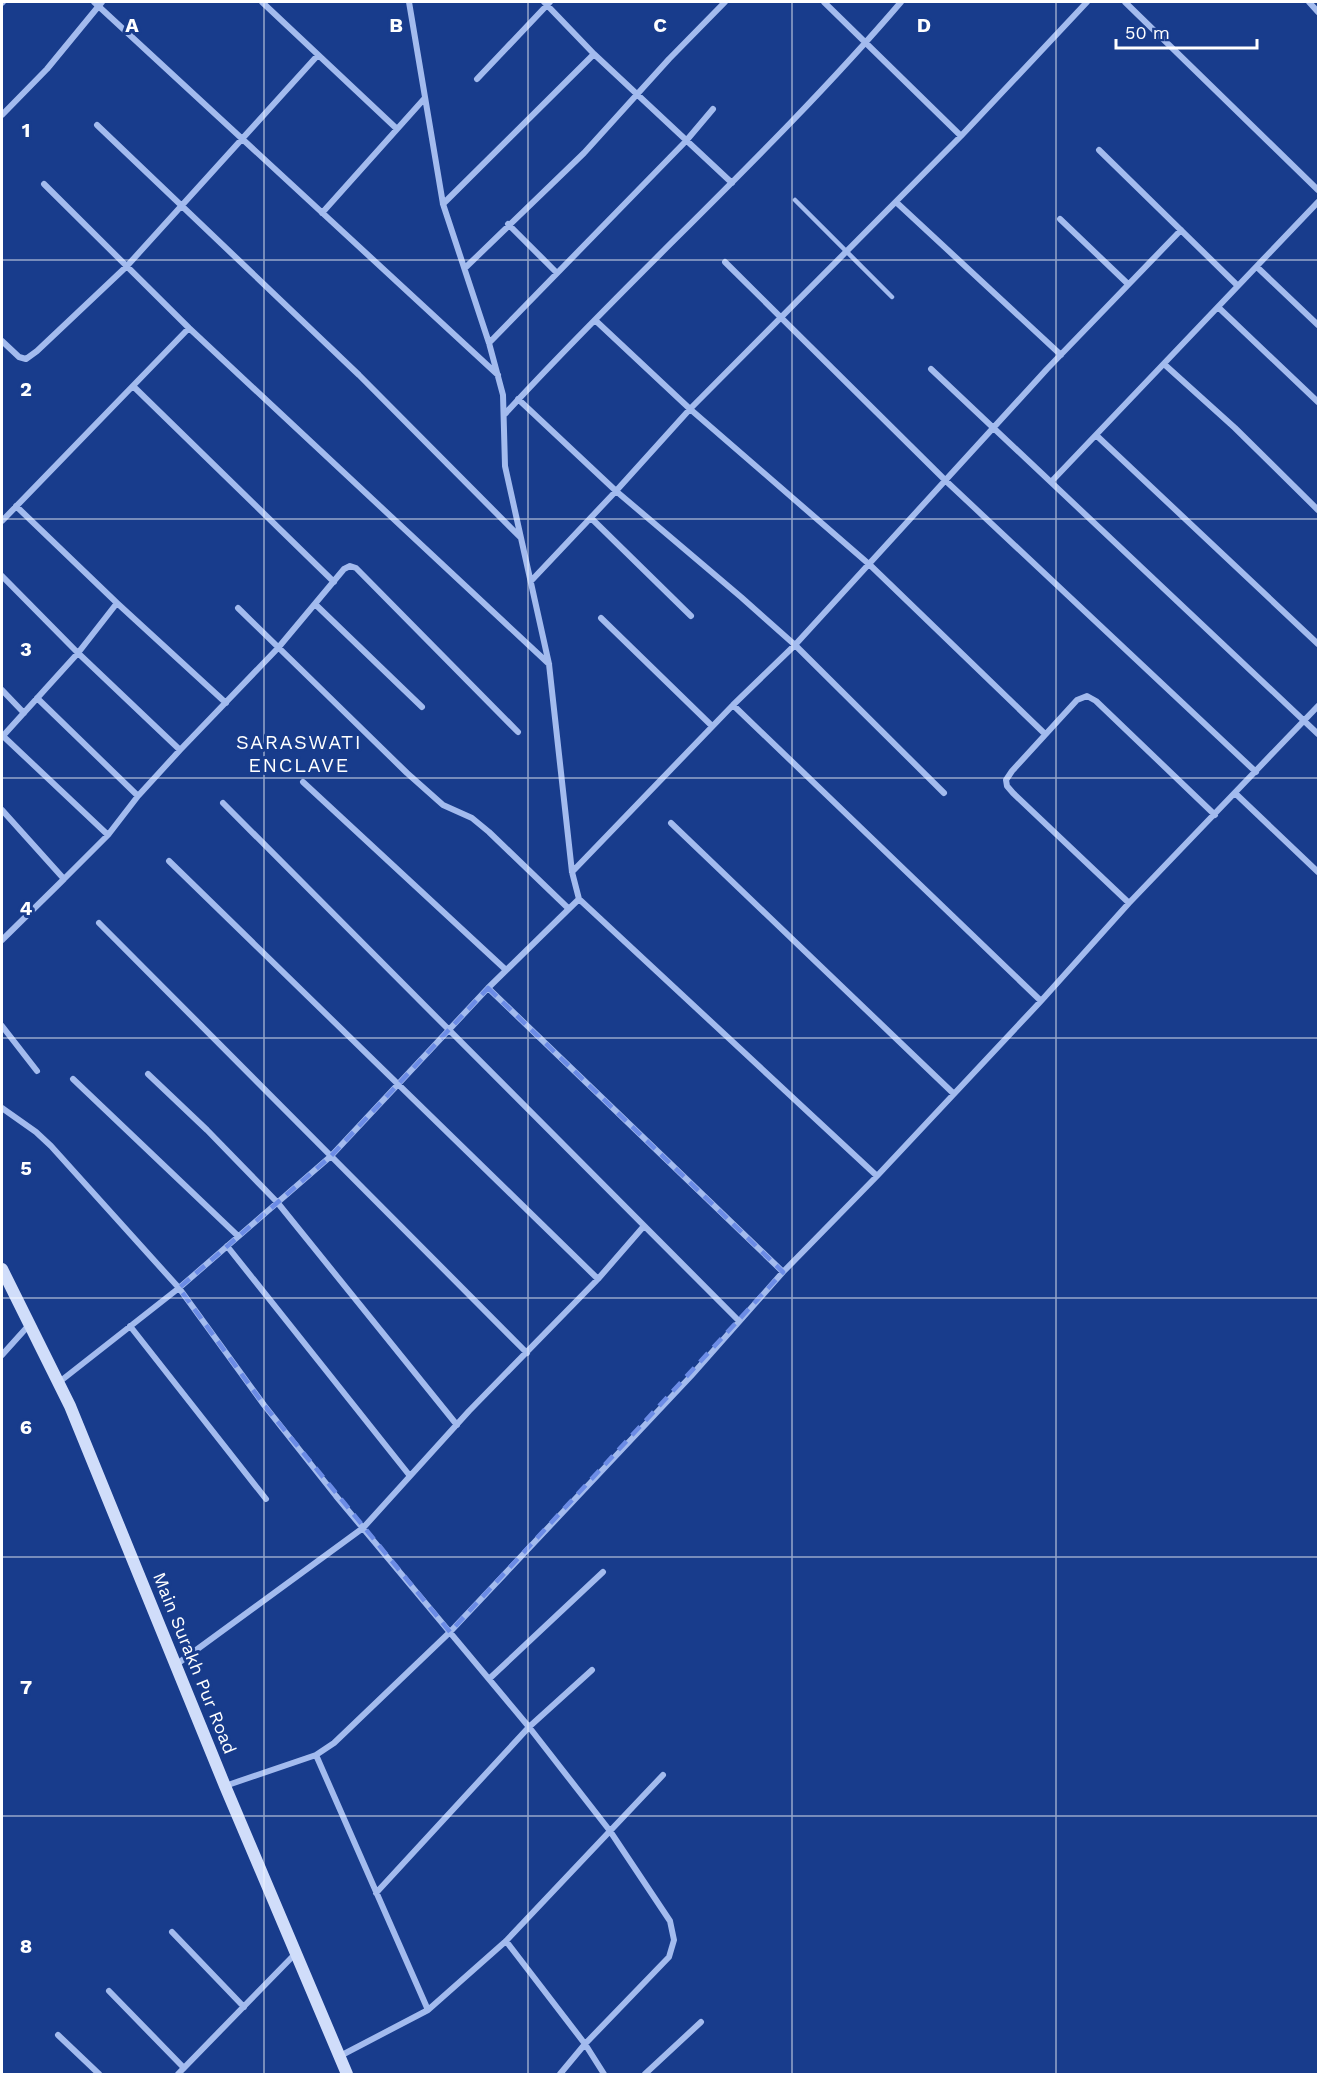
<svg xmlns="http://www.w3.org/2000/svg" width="1320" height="2076" viewBox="0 0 1320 2076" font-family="'Work Sans',sans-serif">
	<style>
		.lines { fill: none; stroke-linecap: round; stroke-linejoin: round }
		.lane { stroke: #a3bbee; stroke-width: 4.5 }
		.street { stroke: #a3bbee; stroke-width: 6 }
		.secondary { stroke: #d0ddfa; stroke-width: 12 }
		.marked { fill: none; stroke: #6c8ce6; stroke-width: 4.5; stroke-dasharray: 12 8; stroke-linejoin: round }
		.grid { fill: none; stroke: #fff; stroke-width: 1.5; stroke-opacity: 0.55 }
		.labels { text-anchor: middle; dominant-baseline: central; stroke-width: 6; stroke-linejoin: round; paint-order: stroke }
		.street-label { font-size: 18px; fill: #fff; stroke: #183c8c }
		.neighbourhood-label { font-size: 20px; letter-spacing: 1.5px; fill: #fff; stroke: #183c8c }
		.grid-label { font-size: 20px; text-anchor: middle; font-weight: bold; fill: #fff; stroke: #183c8c; stroke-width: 6; stroke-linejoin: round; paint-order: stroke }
	</style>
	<rect width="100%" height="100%" fill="#183c8c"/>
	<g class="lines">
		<path class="lane" d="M 795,200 L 892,297"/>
		<path class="street" d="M 94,2 L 498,375
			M 262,2 L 397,129
			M 409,2 L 443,204 L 489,343 L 503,395 L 505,466 L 549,664 L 572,872 L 579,899 L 877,1176
			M 544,2 L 594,54 L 732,183
			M 824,2 L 961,136
			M 1125,2 L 1318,190
			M 1309,2 L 1318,12
			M 2,3 L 3,2
			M 477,79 L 550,2
			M 2,115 L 47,69 L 102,2
			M 97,125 L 359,375 L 520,537
			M 1099,150 L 1238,286
			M 44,184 L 189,328 L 549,664
			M 896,202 L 1061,355
			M 443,204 L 594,54
			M 322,213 L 424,99
			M 1060,219 L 1128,284
			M 508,224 L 557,273
			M 725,262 L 946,481 L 1256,772
			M 1257,267 L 1318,325
			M 465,268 L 584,153 L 669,59 L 725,2
			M 1218,307 L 1318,402
			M 595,320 L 690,409 L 870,565 L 1045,734
			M 2,341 L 19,357 L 26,359 L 37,351 L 127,266 L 318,55
			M 489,343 L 686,141 L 713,109
			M 1164,364 L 1235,428 L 1318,510
			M 931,369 L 1318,734
			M 133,386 L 334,582
			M 518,399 L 616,491 L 741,597 L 795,645 L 944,793
			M 504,415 C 633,274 777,147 901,2
			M 1096,435 L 1318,644
			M 1051,482 L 1318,202
			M 16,506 L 117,603 L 226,703
			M 591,518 L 691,616
			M 2,521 L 189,328
			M 2,576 L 78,653 L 180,750
			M 531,581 L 616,491 L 690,409 L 961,136 L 1087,2
			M 315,604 L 422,707
			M 238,608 L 407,773 L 443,805 L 472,818 L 489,832 L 569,909
			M 601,618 L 712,726
			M 2,690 L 24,713
			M 37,698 L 138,796
			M 733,705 L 1041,1001
			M 3,736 L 108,835
			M 2,737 L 78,653 L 117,603
			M 303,782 L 506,970
			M 1236,794 L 1318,872
			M 223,803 L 739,1321
			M 2,810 L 64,879 L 2,940
			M 671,823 L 954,1094
			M 169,861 L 598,1279
			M 572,872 L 733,705 L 795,645 L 1047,369 L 1181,230
			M 64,879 L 108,835 L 138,796 L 180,750 L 278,648 L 344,569 L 350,566 L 356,568 L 518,732
			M 1129,903 L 1013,793 L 1007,786 L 1006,780 L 1012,771 L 1077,700 L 1087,696 L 1096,701 L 1215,815
			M 99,923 L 527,1353
			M 488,988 L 783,1272
			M 2,1026 L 37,1071
			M 148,1074 L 207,1130 L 277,1202 L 457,1425
			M 73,1079 L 238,1236
			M 2,1108 L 36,1132 L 51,1146 L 179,1288 L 264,1405 L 336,1496 L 529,1727 L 610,1831 L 670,1921 L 674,1940 L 669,1957 L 585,2044 L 560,2074
			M 227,1246 L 410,1476
			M 130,1326 L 266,1499
			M 2,1355 L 29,1325
			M 58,1383 L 179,1288 L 331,1156 L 488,988 L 579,899
			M 177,1664 L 363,1528 L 469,1411 L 598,1279 L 644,1226
			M 489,1679 L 603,1572
			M 316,1755 L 428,2010
			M 225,1786 L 316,1755 L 334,1743 L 450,1632 L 691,1376 L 783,1272 L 877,1176 L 1041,1001 L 1129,903 L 1318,706
			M 376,1893 L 529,1727 L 592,1670
			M 172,1932 L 244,2007
			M 506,1941 L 585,2044 L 604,2074
			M 109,1991 L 184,2068
			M 58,2035 L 99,2074
			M 340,2056 L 428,2010 L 506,1941 L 663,1775
			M 178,2074 L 296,1953
			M 645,2074 L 701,2022"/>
		<path class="secondary" d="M 2,1269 L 70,1406 L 225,1786 L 347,2074"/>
	</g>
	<path class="marked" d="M 488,988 L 783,1272 L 450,1632 L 264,1405 L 179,1288 L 331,1156 Z"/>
	<path class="grid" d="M 264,2 L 264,2074M 528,2 L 528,2074M 792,2 L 792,2074M 1056,2 L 1056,2074M 2,260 L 1318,260M 2,519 L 1318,519M 2,778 L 1318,778M 2,1038 L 1318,1038M 2,1298 L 1318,1298M 2,1557 L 1318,1557M 2,1816 L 1318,1816"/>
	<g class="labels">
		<g class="street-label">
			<text transform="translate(195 1663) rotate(68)">Main Surakh Pur Road</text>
		</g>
		<g class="neighbourhood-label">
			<text x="299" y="742">SARASWATI<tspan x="299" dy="23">ENCLAVE</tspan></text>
		</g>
	</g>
	<g class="grid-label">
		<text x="132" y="32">A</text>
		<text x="396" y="32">B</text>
		<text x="660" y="32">C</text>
		<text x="924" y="32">D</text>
		<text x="26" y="137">1</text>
		<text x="26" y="396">2</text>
		<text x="26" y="656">3</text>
		<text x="26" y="915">4</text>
		<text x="26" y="1175">5</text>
		<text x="26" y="1434">6</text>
		<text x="26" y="1694">7</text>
		<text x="26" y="1953">8</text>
	</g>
	<rect width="1320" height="2076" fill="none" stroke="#ffffff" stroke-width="6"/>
	<path d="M1116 39v9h141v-9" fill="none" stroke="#ffffff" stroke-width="3"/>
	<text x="1125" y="39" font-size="18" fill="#ffffff" stroke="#183c8c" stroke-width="4.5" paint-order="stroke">50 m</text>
</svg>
